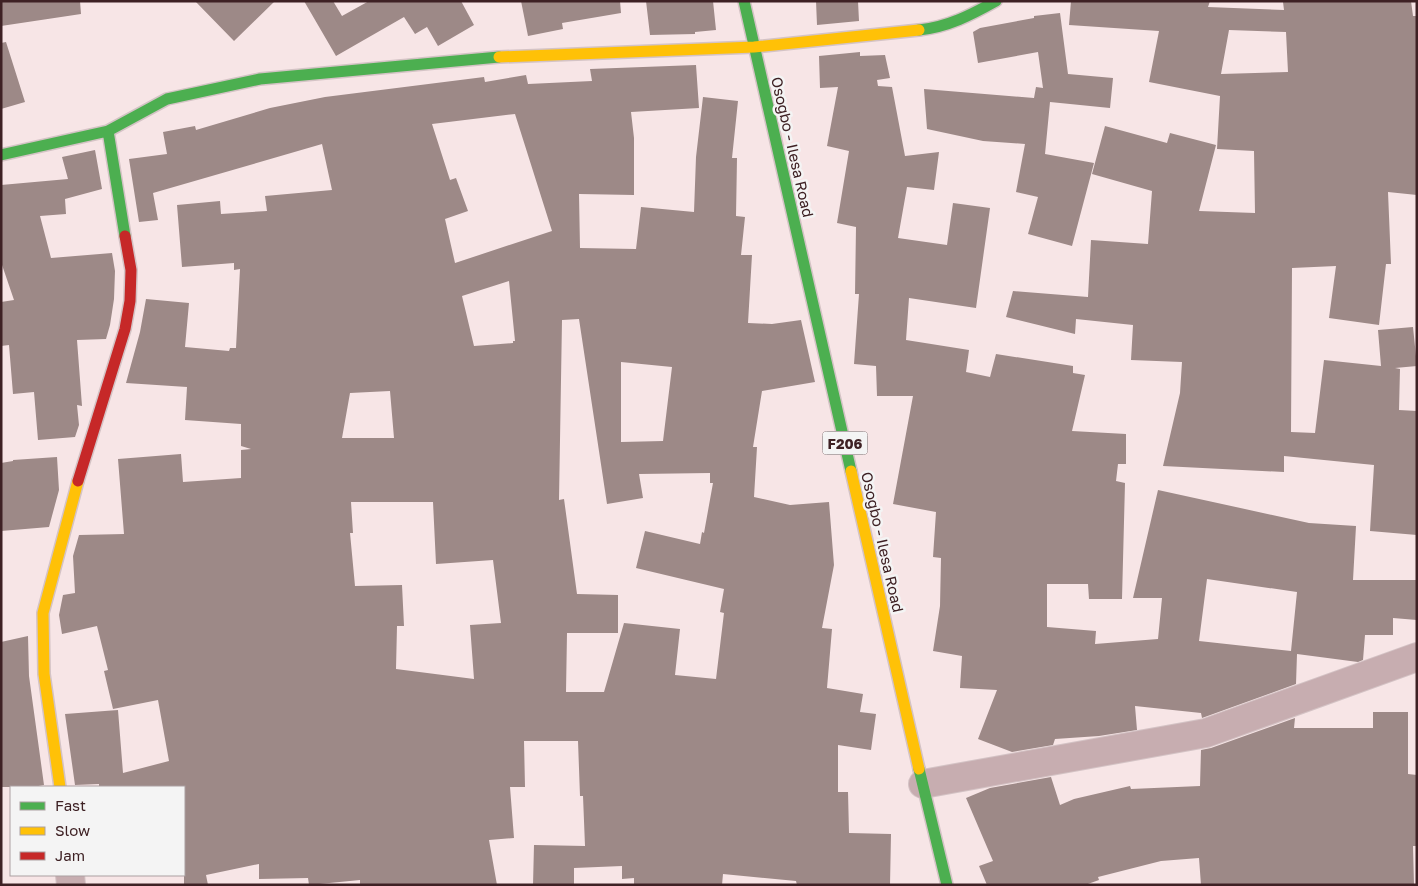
<svg xmlns="http://www.w3.org/2000/svg" width="1418" height="886" viewBox="0 0 1418 886" font-family="'Golos Text',sans-serif">
	<style>
		.building { fill: #9d8987; fill-rule: evenodd }
		.lines { fill: none; stroke-linecap: round; stroke-linejoin: round }
		.street-casing { stroke: #d4c3c5; stroke-width: 30 }
		.fast-casing { stroke: #d4c3c5; stroke-width: 14 }
		.slow-casing { stroke: #d4c3c5; stroke-width: 14 }
		.jam-casing { stroke: #d4c3c5; stroke-width: 14 }
		.street { stroke: #c7adb0; stroke-width: 28 }
		.fast { stroke: #4caf50; stroke-width: 11 }
		.slow { stroke: #ffc107; stroke-width: 11 }
		.jam { stroke: #c62828; stroke-width: 11 }
		.labels { text-anchor: middle; dominant-baseline: central; stroke-width: 5; stroke-linejoin: round; paint-order: stroke }
		.shield { fill: #f4f4f4; stroke: #756062; stroke-width: 1 }
		.shield-label { font-size: 14px; font-weight: bold; fill: #3e2124 }
		.street-label { font-size: 15px; fill: #3e2124; stroke: #f4f4f4 }
	</style>
	<rect width="100%" height="100%" fill="#f7e5e6"/>
	<path class="building" d="M 1,1 L 80,1 L 81,14 L 1,26 Z
		M 195,1 L 275,1 L 234,41 Z
		M 304,1 L 333,1 L 342,16 L 369,1 L 461,1 L 474,25 L 438,46 L 427,27 L 415,34 L 404,17 L 336,56 Z
		M 521,1 L 620,1 L 621,13 L 562,23 L 563,29 L 528,36 Z
		M 646,1 L 713,1 L 716,30 L 695,32 L 695,34 L 650,35 Z
		M 816,1 L 858,1 L 859,21 L 817,25 Z
		M 1071,1 L 1210,1 L 1208,7 L 1284,10 L 1283,2 L 1411,1 L 1413,16 L 1417,16 L 1417,195 L 1388,192 L 1391,264 L 1386,264 L 1379,325 L 1329,318 L 1336,266 L 1292,268 L 1291,432 L 1315,433 L 1324,360 L 1381,366 L 1378,330 L 1413,327 L 1417,366 L 1395,368 L 1400,369 L 1399,410 L 1417,411 L 1417,535 L 1370,531 L 1374,465 L 1284,456 L 1284,472 L 1163,466 L 1180,393 L 1182,362 L 1131,360 L 1133,325 L 1076,319 L 1075,334 L 1006,317 L 1013,291 L 1088,297 L 1091,240 L 1148,244 L 1152,191 L 1092,174 L 1105,126 L 1167,143 L 1170,133 L 1216,145 L 1199,211 L 1255,213 L 1254,151 L 1217,149 L 1220,96 L 1149,82 L 1159,31 L 1069,25 ZM 1229,30 L 1286,32 L 1288,72 L 1221,74 Z
		M 1060,13 L 1068,74 L 1113,78 L 1110,108 L 1050,102 L 1045,154 L 1094,163 L 1072,246 L 1028,234 L 1038,197 L 1016,192 L 1025,144 L 983,141 L 927,129 L 924,89 L 1034,98 L 1036,87 L 1043,88 L 1038,52 L 978,63 L 973,32 L 980,28 L 1034,18 L 1034,16 Z
		M 6,42 L 25,102 L 1,109 L 1,43 Z
		M 860,52 L 860,56 L 885,55 L 890,78 L 877,80 L 878,86 L 892,87 L 905,156 L 939,152 L 934,190 L 907,187 L 898,238 L 947,245 L 953,203 L 990,208 L 976,308 L 909,298 L 906,340 L 969,350 L 966,372 L 990,377 L 996,354 L 1073,366 L 1073,373 L 1085,375 L 1072,431 L 1126,434 L 1126,464 L 1118,464 L 1116,481 L 1125,483 L 1122,599 L 1089,599 L 1088,584 L 1047,584 L 1047,627 L 1096,631 L 1095,644 L 1158,639 L 1162,598 L 1133,598 L 1158,490 L 1309,523 L 1356,526 L 1353,580 L 1417,580 L 1417,620 L 1393,618 L 1393,635 L 1365,635 L 1363,660 L 1358,662 L 1297,654 L 1296,684 L 1202,718 L 1201,713 L 1135,706 L 1137,730 L 1099,736 L 1055,739 L 1053,745 L 1012,752 L 978,739 L 997,690 L 960,688 L 962,656 L 933,651 L 940,606 L 941,558 L 933,557 L 936,512 L 893,504 L 913,396 L 877,396 L 876,366 L 854,364 L 859,294 L 855,294 L 856,227 L 837,223 L 849,151 L 827,146 L 838,87 L 820,88 L 819,56 ZM 1207,579 L 1297,592 L 1291,651 L 1199,641 Z
		M 696,65 L 699,108 L 631,112 L 634,138 L 634,195 L 579,194 L 580,248 L 636,249 L 641,207 L 694,212 L 696,157 L 703,97 L 738,101 L 732,158 L 737,158 L 736,216 L 745,217 L 741,255 L 752,255 L 748,323 L 772,324 L 801,320 L 815,382 L 762,391 L 753,447 L 757,447 L 754,497 L 790,505 L 829,502 L 834,565 L 822,628 L 832,629 L 827,688 L 863,694 L 860,712 L 876,714 L 871,750 L 838,745 L 838,792 L 848,792 L 849,833 L 891,834 L 890,885 L 797,885 L 796,881 L 723,874 L 722,885 L 634,885 L 634,878 L 622,879 L 622,866 L 574,868 L 574,885 L 533,885 L 534,845 L 585,846 L 583,796 L 580,796 L 578,741 L 524,741 L 525,787 L 510,787 L 514,838 L 489,840 L 497,885 L 360,885 L 360,880 L 309,885 L 308,878 L 259,879 L 259,864 L 206,875 L 208,885 L 184,885 L 184,787 L 99,787 L 99,784 L 75,785 L 65,714 L 118,710 L 123,773 L 169,761 L 158,700 L 113,709 L 104,671 L 108,670 L 97,626 L 62,634 L 59,615 L 63,595 L 75,593 L 73,556 L 79,535 L 124,534 L 118,459 L 181,454 L 183,482 L 241,478 L 241,450 L 251,449 L 241,446 L 241,424 L 185,420 L 187,387 L 126,383 L 140,332 L 146,299 L 189,303 L 185,347 L 229,351 L 230,348 L 236,348 L 240,269 L 234,270 L 234,263 L 182,267 L 177,205 L 220,201 L 221,214 L 267,211 L 265,196 L 332,190 L 322,144 L 153,193 L 158,220 L 139,222 L 129,159 L 167,154 L 163,132 L 195,126 L 196,130 L 270,108 L 325,97 L 484,77 L 485,82 L 526,75 L 528,84 L 592,81 L 590,69 ZM 515,114 L 552,231 L 455,263 L 445,219 L 468,211 L 456,178 L 450,180 L 432,124 ZM 509,281 L 515,341 L 513,341 L 513,343 L 474,346 L 462,296 ZM 579,319 L 607,504 L 643,498 L 639,474 L 710,473 L 710,483 L 713,483 L 704,533 L 702,532 L 700,544 L 645,531 L 636,568 L 724,589 L 720,612 L 724,613 L 716,679 L 675,675 L 680,629 L 624,623 L 604,692 L 566,692 L 567,633 L 618,633 L 618,595 L 577,594 L 564,499 L 559,500 L 562,320 ZM 621,362 L 672,367 L 663,441 L 621,442 ZM 390,391 L 394,438 L 342,438 L 350,393 ZM 351,502 L 433,502 L 436,564 L 493,560 L 501,623 L 470,625 L 474,679 L 396,669 L 397,626 L 404,626 L 402,585 L 355,586 L 350,533 L 353,533 Z
		M 95,150 L 102,189 L 65,199 L 66,214 L 40,216 L 51,258 L 112,253 L 115,271 L 114,299 L 110,325 L 106,339 L 77,340 L 82,406 L 77,405 L 79,425 L 75,437 L 38,440 L 34,392 L 13,394 L 9,345 L 1,346 L 1,302 L 14,300 L 1,262 L 1,185 L 68,179 L 62,157 Z
		M 57,457 L 59,490 L 49,527 L 1,531 L 1,463 L 13,461 L 13,460 Z
		M 28,636 L 29,676 L 44,785 L 33,787 L 1,787 L 1,642 Z
		M 1373,712 L 1408,712 L 1408,774 L 1417,775 L 1417,846 L 1413,846 L 1414,885 L 1201,885 L 1199,858 L 1161,861 L 1098,877 L 1099,880 L 1085,885 L 987,885 L 979,866 L 993,861 L 966,798 L 990,788 L 1051,777 L 1060,805 L 1074,799 L 1130,786 L 1131,789 L 1200,786 L 1201,750 L 1211,748 L 1295,718 L 1294,728 L 1373,728 Z"/>
	<g class="lines">
		<g class="street-casing">
			<path id="street" d="M 923,784 L 1206,733 L 1417,657
				M 70,875 L 71,885"/>
		</g>
		<g class="fast-casing">
			<path id="fast" d="M 744,1 L 851,471
				M 919,30 C 948,27 971,15 996,1
				M 108,131 L 125,236
				M 1,155 L 108,131 L 167,99 L 260,79 L 499,57
				M 919,769 L 947,885"/>
		</g>
		<g class="slow-casing">
			<path id="slow" d="M 499,57 L 754,47 L 919,30
				M 851,471 L 919,769
				M 60,787 L 44,674 L 43,613 L 78,481"/>
		</g>
		<g class="jam-casing">
			<path id="jam" d="M 78,481 L 125,329 L 130,301 L 131,270 L 125,236"/>
		</g>
		<use href="#street" class="street"/>
		<use href="#fast" class="fast"/>
		<use href="#slow" class="slow"/>
		<use href="#jam" class="jam"/>
	</g>
	<g class="labels">
		<rect class="shield" x="822.5" y="431.5" width="45" height="23" rx="4"/>
		<g class="shield-label">
			<text x="845" y="443">F206</text>
		</g>
		<g class="street-label">
			<text transform="translate(793 147) rotate(77)">Osogbo - Ilesa Road</text>
			<text transform="translate(883 542) rotate(77)">Osogbo - Ilesa Road</text>
		</g>
	</g>
	<rect width="1418" height="886" fill="none" stroke="#3e2124" stroke-width="5"/>
	<rect x="10" y="786" width="175" height="90" fill="#f4f4f4" stroke="#aba0a1"/>
	<rect x="20" y="802" width="25" height="8" fill="#4caf50" stroke="#aba0a1"/>
	<text x="55" y="811" font-size="15" fill="#3e2124">Fast</text>
	<rect x="20" y="827" width="25" height="8" fill="#ffc107" stroke="#aba0a1"/>
	<text x="55" y="836" font-size="15" fill="#3e2124">Slow</text>
	<rect x="20" y="852" width="25" height="8" fill="#c62828" stroke="#aba0a1"/>
	<text x="55" y="861" font-size="15" fill="#3e2124">Jam</text>
</svg>
